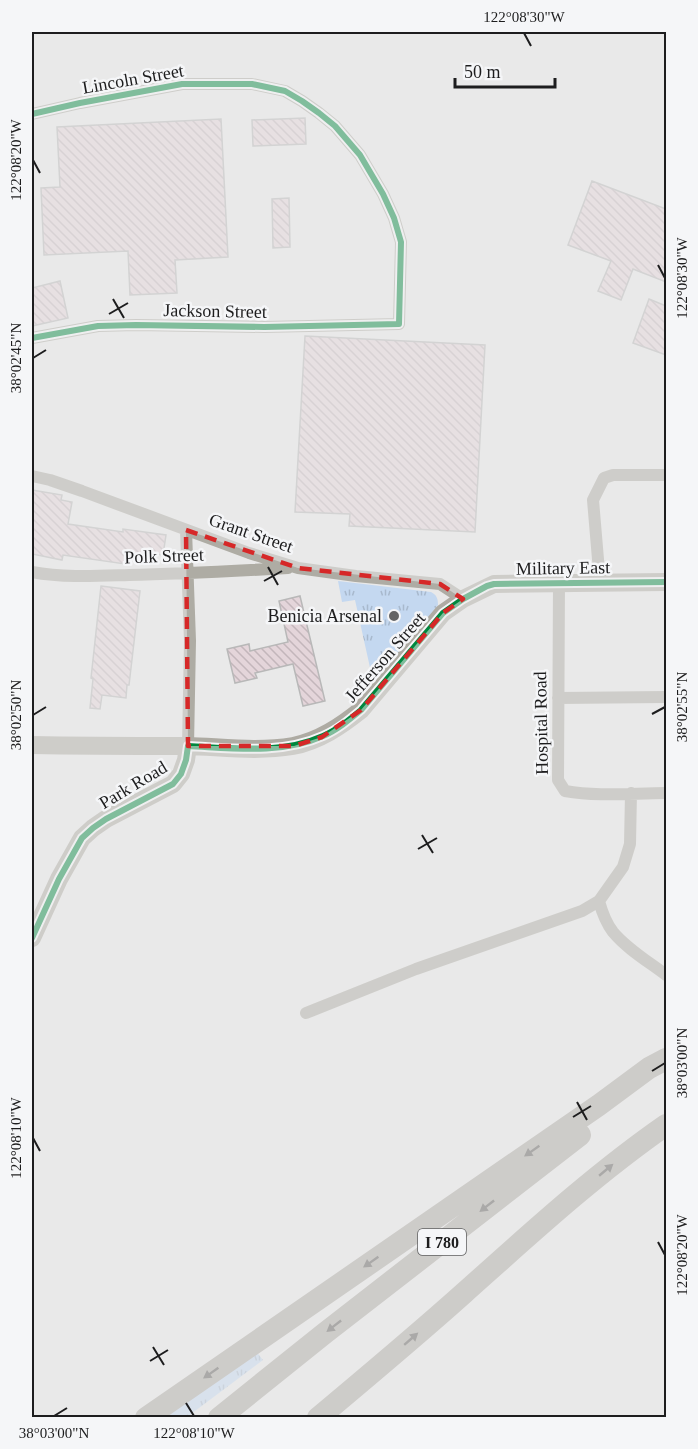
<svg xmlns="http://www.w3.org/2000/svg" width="698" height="1449" viewBox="0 0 698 1449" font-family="Georgia,serif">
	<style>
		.grass { fill: url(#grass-tufts) }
		.building { fill: url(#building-back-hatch); stroke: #b8b8b8; stroke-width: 1.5 }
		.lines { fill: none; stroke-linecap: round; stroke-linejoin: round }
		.street { stroke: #aeaca4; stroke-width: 12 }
		.secondary { stroke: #aeaba3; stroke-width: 18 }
		.highway { stroke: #aca8a2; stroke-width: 22 }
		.cycleway-casing { stroke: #f5f6f8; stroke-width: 10 }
		.cycleway { stroke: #00873e; stroke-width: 6 }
		.oneway { fill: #5d5c59 }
		.marked { fill: none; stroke: #d62828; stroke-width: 4.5; stroke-dasharray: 12 8; stroke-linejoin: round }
		.ticks { fill: none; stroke: #1d1d1e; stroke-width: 2 }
		.poi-dot { fill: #646465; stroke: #f5f6f8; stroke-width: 2 }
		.labels { text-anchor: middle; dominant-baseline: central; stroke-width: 5; stroke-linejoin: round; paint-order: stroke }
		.shield { fill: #f5f6f8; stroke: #5e5e5f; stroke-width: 1.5 }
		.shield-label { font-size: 16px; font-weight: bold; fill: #1d1d1e }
		.street-label { font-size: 18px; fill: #1d1d1e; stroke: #f5f6f8 }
		.poi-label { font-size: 18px; fill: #1d1d1e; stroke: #f5f6f8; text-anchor: end }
		.neatline { fill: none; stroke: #1d1d1e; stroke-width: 2 }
		.ticks-label { font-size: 15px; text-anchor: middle; fill: #1d1d1e }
	</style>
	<defs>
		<pattern id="grass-tufts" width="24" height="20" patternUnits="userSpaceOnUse" patternTransform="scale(1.5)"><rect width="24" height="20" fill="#c4d8f0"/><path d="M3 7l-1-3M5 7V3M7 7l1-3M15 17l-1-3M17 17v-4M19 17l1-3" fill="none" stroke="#a8b9cd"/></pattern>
		<pattern id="building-back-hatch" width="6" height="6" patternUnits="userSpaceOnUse" patternTransform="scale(1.5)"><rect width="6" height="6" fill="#e4d5da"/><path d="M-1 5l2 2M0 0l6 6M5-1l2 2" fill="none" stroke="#c3b6bb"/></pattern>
	</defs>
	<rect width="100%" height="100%" fill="#e9e9e9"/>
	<path class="grass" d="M 338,581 L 431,592 C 437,595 438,599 438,605 L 363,696 L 358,676 L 371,672 L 355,600 L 342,602 Z
		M 255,1350 L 263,1360 L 187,1417 L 158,1418 Z"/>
	<path class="building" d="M 305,118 L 306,144 L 253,146 L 252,120 Z
		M 221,119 L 228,257 L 175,260 L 177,293 L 130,295 L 128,251 L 44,255 L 41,188 L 60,187 L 57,127 Z
		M 592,181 L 666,209 L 666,282 L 633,269 L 621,300 L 598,291 L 611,261 L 568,245 Z
		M 289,198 L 290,247 L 273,248 L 272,199 Z
		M 60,281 L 68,318 L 32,326 L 32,288 Z
		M 649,299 L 666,306 L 666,355 L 633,343 Z
		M 305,336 L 485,345 L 475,532 L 349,526 L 350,514 L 295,512 Z
		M 32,490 L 62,495 L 61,500 L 72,502 L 68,524 L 123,532 L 123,529 L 166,535 L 163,555 L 149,553 L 148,562 L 125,558 L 125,564 L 63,555 L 62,560 L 32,554 Z
		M 101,586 L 140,591 L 129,685 L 127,685 L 126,698 L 102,695 L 100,709 L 90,708 L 93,679 L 91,678 Z
		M 300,596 L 325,701 L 303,706 L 293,664 L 255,673 L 257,678 L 235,683 L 227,649 L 249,644 L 250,651 L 288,642 L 279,601 Z"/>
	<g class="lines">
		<path class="street" d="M 32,114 L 80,103 L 182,84 L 252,84 L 285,91 L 302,101 L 319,113 L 335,126 L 360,155 L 383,194 L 394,218 L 401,242 L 399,324 L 264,327 L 136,325 L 98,326 L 32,338
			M 32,476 L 50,480 L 82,491 L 249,553 L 298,568 L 356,576 L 440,584 L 463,599
			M 186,530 L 190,641 L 188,746
			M 32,572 C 64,578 97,576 129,575 C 182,574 235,571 288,568
			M 559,583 L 558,780 L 565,791 C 598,797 633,793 666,793
			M 600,583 L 593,500 L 604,478 L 613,475 L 666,475
			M 558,698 L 666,697
			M 599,901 C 602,912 606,923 613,932 C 627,949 649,962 666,975
			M 306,1013 L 416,969 L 582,911 L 599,901 L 623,867 L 630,844 L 631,793"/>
		<path class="secondary" d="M 32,745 C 84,746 136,746 188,746 C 222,747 258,752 293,746 C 319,741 341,726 361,710 L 443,613 L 463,599 L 494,584 L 666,582
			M 32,938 L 59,879 L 82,838 L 93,828 L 106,819 L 173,784 L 181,774 L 186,760 L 188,746"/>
		<path class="highway" d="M 146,1418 L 599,1105 L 649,1068 L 666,1059
			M 219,1418 L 325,1333 L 580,1135
			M 318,1418 C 367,1377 416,1336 464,1293 C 529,1235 594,1175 666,1125"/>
		<g class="cycleway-casing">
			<path id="cycleway" d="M 32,114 L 80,103 L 182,84 L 252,84 L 285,91 L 302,101 L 319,113 L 335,126 L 360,155 L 383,194 L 394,218 L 401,242 L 399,324 L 264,327 L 136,325 L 98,326 L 32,338
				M 32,938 L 59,879 L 82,838 L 93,828 L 106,819 L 173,784 L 181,774 L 186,760 L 188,746 C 231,748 281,755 323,736 C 337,730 349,720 361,710 L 443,613 L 463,599 L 487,586 L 494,584 L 666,582"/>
		</g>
		<use href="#cycleway" class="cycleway"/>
	</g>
	<defs><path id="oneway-solid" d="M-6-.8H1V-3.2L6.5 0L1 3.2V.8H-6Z" transform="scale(1.5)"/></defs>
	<g class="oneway">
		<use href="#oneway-solid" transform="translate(532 1151) rotate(145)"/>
		<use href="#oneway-solid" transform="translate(606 1170) rotate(-40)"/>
		<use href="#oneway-solid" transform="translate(487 1206) rotate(142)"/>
		<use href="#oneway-solid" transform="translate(371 1262) rotate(145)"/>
		<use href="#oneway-solid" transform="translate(334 1326) rotate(142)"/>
		<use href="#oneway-solid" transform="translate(411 1339) rotate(-41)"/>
		<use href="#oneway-solid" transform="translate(211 1373) rotate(145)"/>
	</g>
	<path d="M0 0H698V1449H0ZM 186,530 L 298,568 L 440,584 L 463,599 L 443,613 L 361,710 L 322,737 L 294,746 L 188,746 Z" fill="#e9e9e9" fill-opacity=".55" fill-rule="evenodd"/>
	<path class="marked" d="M 186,530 L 298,568 L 440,584 L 463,599 L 443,613 L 361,710 L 322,737 L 294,746 L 188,746 Z"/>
	<path class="ticks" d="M 524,33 L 531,46M 33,160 L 40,173M 658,265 L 665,278M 113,299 L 124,318M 109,314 L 128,303M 33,358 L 46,350M 268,567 L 278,585M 264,581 L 282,571M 652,714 L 665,707M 33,715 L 46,707M 422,835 L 433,853M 418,849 L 437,838M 652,1071 L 665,1063M 577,1102 L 587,1120M 573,1117 L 591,1106M 33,1138 L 40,1151M 658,1242 L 665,1255M 153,1347 L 164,1365M 150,1361 L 168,1350M 186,1403 L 194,1416M 54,1416 L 67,1408"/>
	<circle class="poi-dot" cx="394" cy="616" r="6"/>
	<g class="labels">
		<rect class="shield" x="418" y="1229" width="48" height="26" rx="4.5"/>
		<g class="shield-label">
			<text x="442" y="1242">I 780</text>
		</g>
		<g class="street-label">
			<text transform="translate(133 79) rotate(-10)">Lincoln Street</text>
			<text transform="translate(215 311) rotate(1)">Jackson Street</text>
			<text transform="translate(251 533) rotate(19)">Grant Street</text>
			<text transform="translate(164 556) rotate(-2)">Polk Street</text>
			<text transform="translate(563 568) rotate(-1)">Military East</text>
			<text transform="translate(385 657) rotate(-49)">Jefferson Street</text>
			<text transform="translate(541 723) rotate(-91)">Hospital Road</text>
			<text transform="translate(133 785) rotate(-31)">Park Road</text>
		</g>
		<g class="poi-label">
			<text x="382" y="616">Benicia Arsenal</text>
		</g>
	</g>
	<rect width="698" height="1449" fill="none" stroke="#f5f6f8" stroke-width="66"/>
	<path d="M455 78v9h100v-9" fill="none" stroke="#1d1d1e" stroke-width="3"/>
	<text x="464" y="78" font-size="18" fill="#1d1d1e" stroke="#f5f6f8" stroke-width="4.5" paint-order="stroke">50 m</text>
	<rect x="33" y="33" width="632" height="1383" class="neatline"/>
	<g class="ticks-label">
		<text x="524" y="22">122°08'30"W</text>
		<text transform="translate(16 160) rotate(-90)" y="5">122°08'20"W</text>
		<text transform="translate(682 278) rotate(-90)" y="5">122°08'30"W</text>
		<text transform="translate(16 358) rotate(-90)" y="5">38°02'45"N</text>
		<text transform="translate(682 707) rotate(-90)" y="5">38°02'55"N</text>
		<text transform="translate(16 715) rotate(-90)" y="5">38°02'50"N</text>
		<text transform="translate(682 1063) rotate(-90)" y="5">38°03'00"N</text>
		<text transform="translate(16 1138) rotate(-90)" y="5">122°08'10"W</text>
		<text transform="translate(682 1255) rotate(-90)" y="5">122°08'20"W</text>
		<text x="54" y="1438">38°03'00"N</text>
		<text x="194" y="1438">122°08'10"W</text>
	</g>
</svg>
